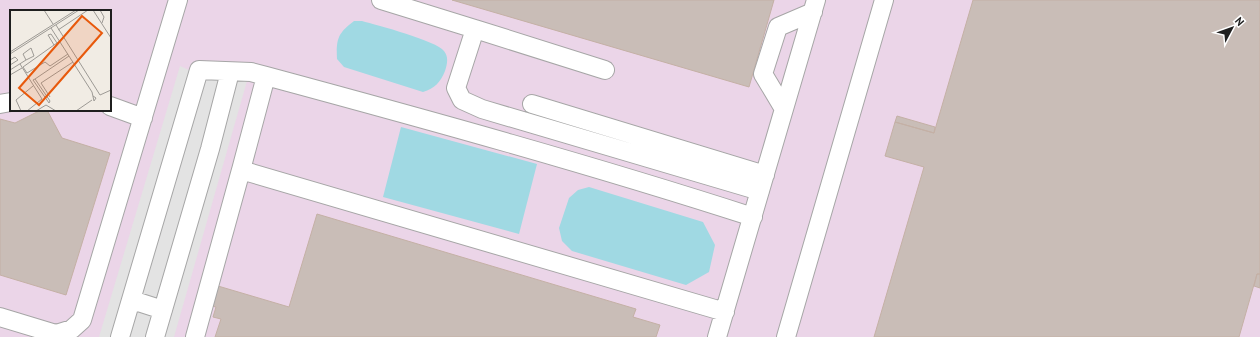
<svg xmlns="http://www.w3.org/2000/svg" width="1260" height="337" viewBox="0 0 1260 337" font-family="'PT Sans',sans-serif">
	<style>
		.industrial { fill: #ebd5e8; fill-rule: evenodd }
		.parking { fill: #e3e3e3 }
		.water { fill: #a0d9e3 }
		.building { fill: #c9bdb7; stroke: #c4b0a5 }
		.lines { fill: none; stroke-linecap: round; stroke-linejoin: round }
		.minor-casing { stroke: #a6a6a6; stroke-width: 20 }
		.minor { stroke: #fff; stroke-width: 18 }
		.inset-road { fill: none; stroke: #9d9a95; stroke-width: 1 }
		.view { fill: #e8590c; fill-opacity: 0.15; stroke: #e8590c; stroke-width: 2 }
		.inset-edge { fill: none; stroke: #1f1f1f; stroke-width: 2 }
	</style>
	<rect width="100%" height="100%" fill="#f1ece4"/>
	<path class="industrial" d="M 0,0 L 1260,0 L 1260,337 L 0,337 ZM 11,11 L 110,11 L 110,110 L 11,110 Z"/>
	<path class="parking" d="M 180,66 L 202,76 L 247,81 L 174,337 L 99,337 Z"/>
	<path class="water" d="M 354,21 L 362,21 C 377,25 437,41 444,51 C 449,57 447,65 445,71 C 440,83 435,88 423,92 L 344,67 L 337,59 C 336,39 338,33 354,21 Z
		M 401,127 L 537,164 L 519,234 L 383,197 Z
		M 589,187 L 703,222 L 715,245 L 709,272 L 686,285 L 572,251 L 562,241 L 559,228 L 569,198 L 578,190 Z"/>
	<path class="building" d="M 452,0 L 774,0 L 749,87 Z
		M 973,0 L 1260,0 L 1260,274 L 1257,274 L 1239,337 L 874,337 L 924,167 L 885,156 L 895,122 L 934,133 Z
		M 41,110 L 47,110 L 62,138 L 110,153 L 66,295 L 0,275 L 0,119 L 15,123 Z
		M 897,116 L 935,127 L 934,133 L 895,122 Z
		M 317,214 L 636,309 L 633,317 L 660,325 L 656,337 L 215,337 L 221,319 L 213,317 L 216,307 L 212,306 L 218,286 L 289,307 Z
		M 1257,274 L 1260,274 L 1260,288 L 1254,286 Z"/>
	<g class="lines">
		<g class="minor-casing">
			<path id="minor" d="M 381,0 L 475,29 L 456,88 L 462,100 L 482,109 L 760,191
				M 475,29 L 605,70
				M 0,104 L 11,102
				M 532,104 L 765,175
				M 110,106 L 143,118
				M 784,109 L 763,74 L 778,27 L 813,12
				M 241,170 L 266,76
				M 132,300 L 163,310
				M 0,317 L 56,334 L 72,329 L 82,320 L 178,0
				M 120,337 L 199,70 L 251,72 L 266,76 C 429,120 592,165 753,217
				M 155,337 L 210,149 L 230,72
				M 195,337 L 241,170 L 725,312
				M 717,337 L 816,0
				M 786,337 L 884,0"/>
		</g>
		<use href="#minor" class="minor"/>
	</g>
	<g transform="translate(10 10)">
		<rect width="101" height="101" fill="#f1ece4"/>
		<path class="inset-road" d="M 34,0 L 43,14M 83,0 L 101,28M 90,0 L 94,7 L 92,13M 46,15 L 90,85 L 101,80M 41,18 L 82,82 L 84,91 L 86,88 L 83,86M 48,20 L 78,0M 47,33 L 41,24 L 38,25 L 44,35 L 50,31M 44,35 L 13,57 L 17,63 L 35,52 L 40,56 L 58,44M 0,42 L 66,0M 0,44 L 69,0M 0,50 L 5,47 L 8,50 L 0,55M 10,54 L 32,89 L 17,101M 0,60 L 16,50 L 24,46 L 21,38 L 13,44 L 16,50M 0,65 L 12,58M 25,69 L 40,91 L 39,93 L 23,70 ZM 25,69 L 59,46M 40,87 L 31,73 L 63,52M 11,101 L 6,90 L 23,76M 26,101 L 36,95 L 46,101M 66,101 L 82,90"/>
		<path class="view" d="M 72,6 L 92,23 L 29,95 L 9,78 Z"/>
		<rect width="101" height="101" class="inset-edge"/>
	</g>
	<g transform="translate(1232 28) rotate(49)" stroke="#ffffff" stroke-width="3" paint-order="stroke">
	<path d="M0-3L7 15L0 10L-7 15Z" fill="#1f1f1f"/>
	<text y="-6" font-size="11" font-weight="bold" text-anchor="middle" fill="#1f1f1f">N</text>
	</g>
</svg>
